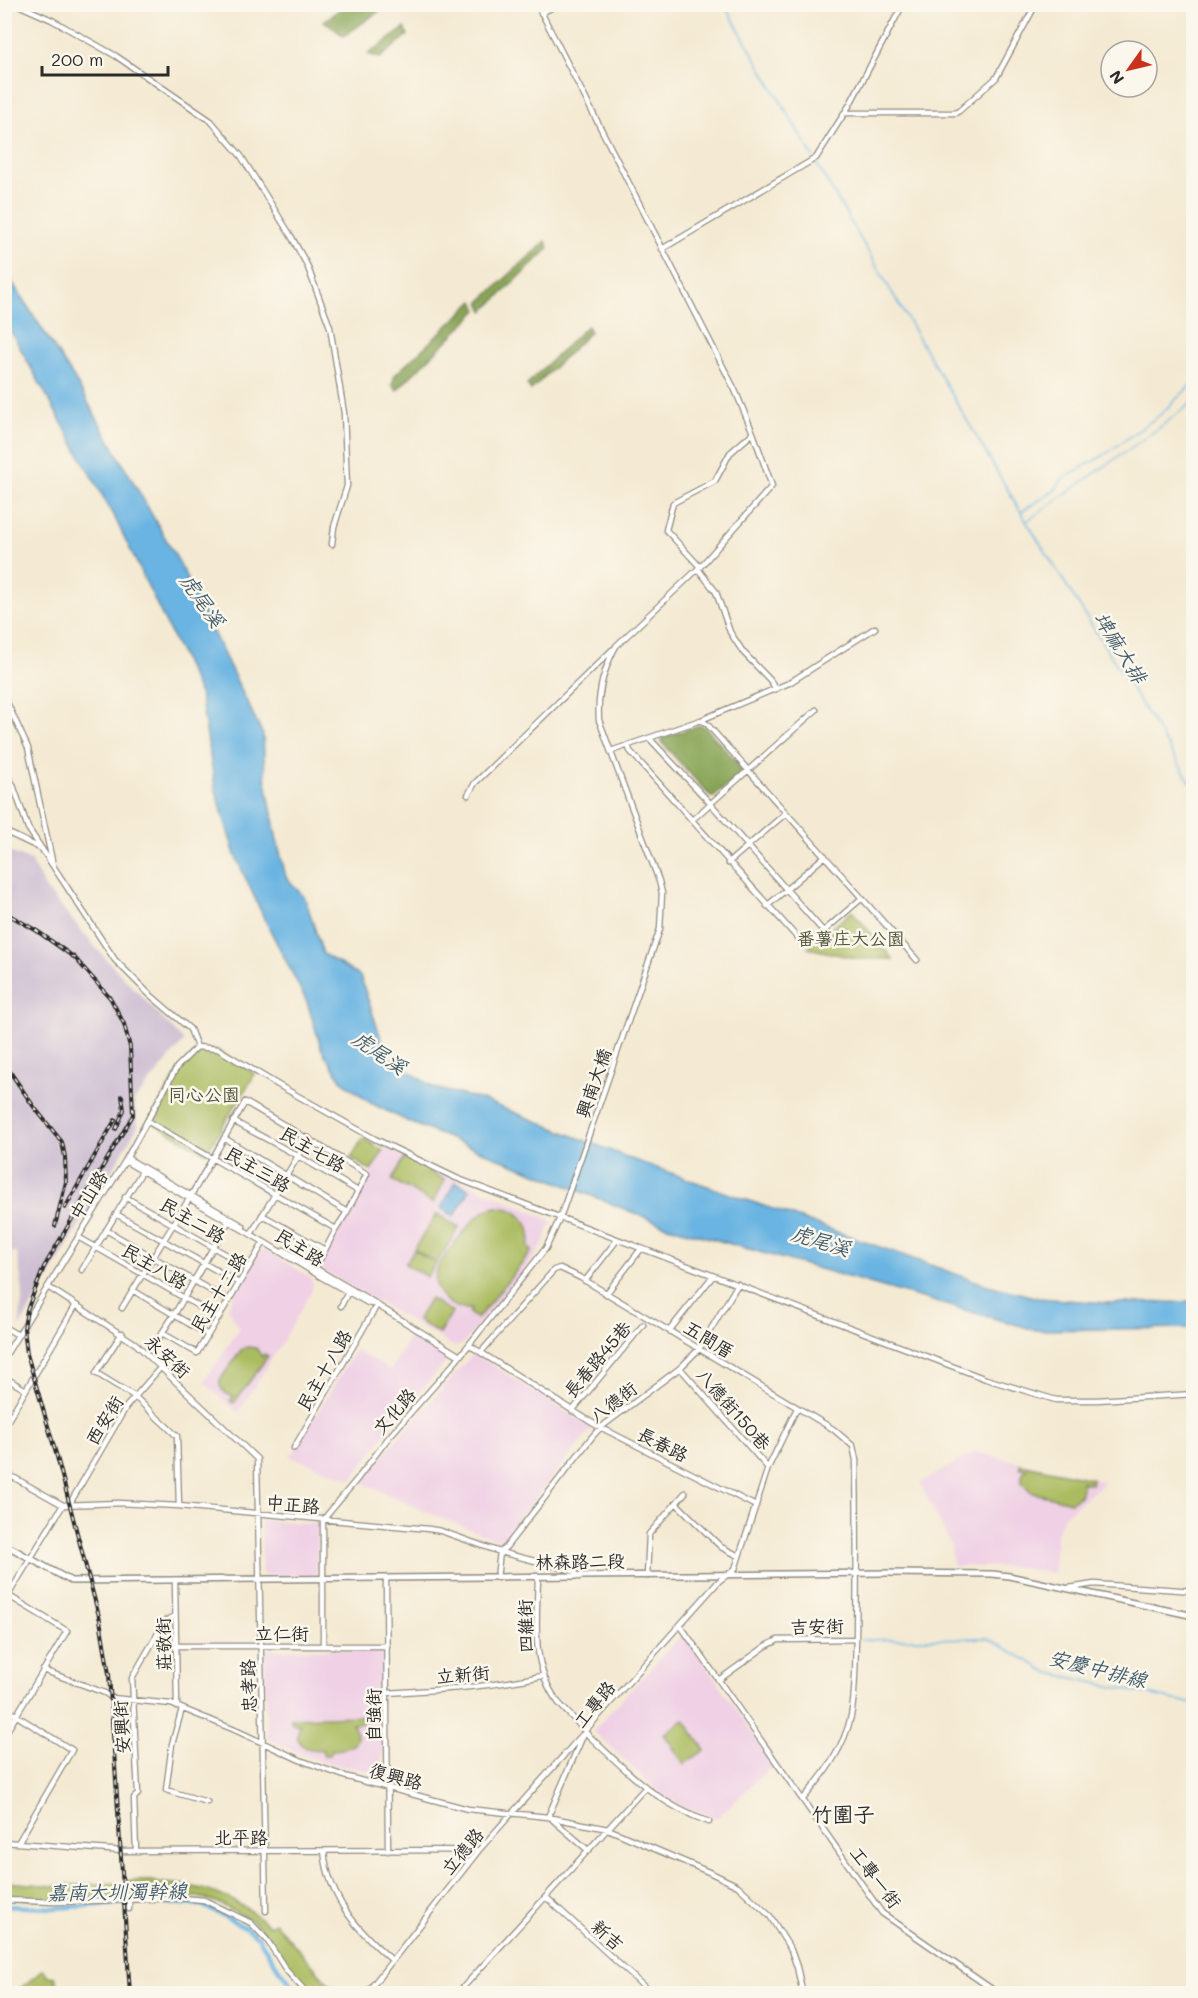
<svg xmlns="http://www.w3.org/2000/svg" width="1198" height="1998" viewBox="0 0 1198 1998" font-family="Mali,'LXGW WenKai TC',sans-serif">
	<style>
		.built { fill: #efd0e5 }
		.industrial { fill: #cdbed2 }
		.green { fill: #abbc60; stroke: #6b7446; stroke-width: 1.5 }
		.forest { fill: #88a456; stroke: #5a6840; stroke-width: 1.5 }
		.water { fill: #69b4e2; stroke: #4a7086; stroke-width: 1.5 }
		.lines { fill: none; stroke-linecap: round; stroke-linejoin: round }
		.stream { stroke: #69b4e2; stroke-width: 1.5 }
		.canal { stroke: #69b4e2; stroke-width: 4.5 }
		.minor-casing { stroke: #908a7f; stroke-width: 7 }
		.major-casing { stroke: #908a7f; stroke-width: 8 }
		.minor { stroke: #fff; stroke-width: 4.5 }
		.major { stroke: #fff; stroke-width: 5 }
		.rail-casing { stroke: #2b2b2b; stroke-width: 4 }
		.rail { stroke: #fbf7ec; stroke-width: 1.5; stroke-dasharray: 4.5; stroke-linecap: butt }
		.labels { text-anchor: middle; dominant-baseline: central; stroke-width: 5; stroke-linejoin: round; paint-order: stroke }
		.park-label { font-size: 18px; fill: #51563b; stroke: #fbf7ec }
		.street-label { font-size: 18px; fill: #2b2b2b; stroke: #fbf7ec }
		.water-label { font-size: 20px; font-style: italic; fill: #415b6b; stroke: #fbf7ec }
		.quarter-label { font-size: 21px; fill: #2b2b2b; stroke: #fbf7ec }
	</style>
	<rect width="100%" height="100%" fill="#fbf7ec"/>
	<filter id="ink" filterUnits="userSpaceOnUse"><feTurbulence type="fractalNoise" baseFrequency=".0167" numOctaves="2"/><feDisplacementMap in="SourceGraphic" scale="12" xChannelSelector="R" yChannelSelector="G"/><feConvolveMatrix kernelMatrix="1 2 1 2 8 2 1 2 1" color-interpolation-filters="sRGB"/></filter>
	<filter id="wash" filterUnits="userSpaceOnUse"><feTurbulence type="fractalNoise" baseFrequency=".008" numOctaves="4" result="noise"/><feDisplacementMap in="SourceGraphic" scale="24" xChannelSelector="R" yChannelSelector="G"/><feGaussianBlur stdDeviation="1.35" result="paint"/><feColorMatrix in="noise" values="0 0 0 0 0 0 0 0 0 0 0 0 0 0 0 0 0 1.4 0 .05"/><feComposite in="paint" operator="in"/></filter>
	<g filter="url(#wash)">
		<rect width="100%" height="100%" fill="#f4ead3"/>
		<path class="built" d="M 386,1147 L 552,1221 L 543,1244 L 535,1256 L 463,1344 L 455,1347 L 317,1267 Z
			M 264,1249 L 311,1278 L 313,1285 L 311,1292 L 283,1341 L 238,1413 L 204,1382 L 239,1329 L 228,1307 L 254,1259 Z
			M 411,1334 L 451,1357 L 395,1420 L 352,1480 L 289,1456 L 294,1452 L 355,1350 L 391,1370 Z
			M 474,1353 L 592,1428 L 500,1541 L 424,1511 L 361,1482 L 397,1439 Z
			M 975,1452 L 1105,1482 L 1063,1517 L 1056,1536 L 1054,1573 L 1014,1567 L 953,1566 L 951,1546 L 920,1483 Z
			M 261,1520 L 317,1524 L 317,1575 L 262,1575 Z
			M 681,1635 L 685,1636 L 774,1764 L 717,1818 L 686,1808 L 661,1794 L 593,1731 Z
			M 330,1649 L 382,1652 L 382,1774 L 326,1763 L 303,1755 L 267,1738 L 264,1650 Z"/>
		<path class="industrial" d="M 5,850 L 31,861 L 45,888 L 104,957 L 184,1041 L 134,1101 L 138,1126 L 19,1328 L 23,1292 L 17,1253 L 4,1250 Z"/>
		<path class="green" d="M 852,911 L 893,959 L 859,959 L 808,948 Z
			M 198,1050 L 217,1050 L 255,1074 L 206,1153 L 150,1121 L 177,1074 Z
			M 363,1138 L 383,1151 L 371,1171 L 351,1158 Z
			M 405,1157 L 445,1180 L 433,1203 L 392,1180 Z
			M 497,1207 C 518,1207 536,1225 528,1246 L 532,1251 L 477,1319 L 469,1313 L 471,1309 C 450,1310 430,1292 437,1270 C 440,1259 471,1223 480,1214 C 485,1210 491,1208 497,1207 Z
			M 437,1214 L 459,1228 L 427,1277 L 405,1264 L 414,1250 L 434,1262 L 414,1249 Z
			M 430,1299 L 452,1312 L 439,1334 L 417,1320 Z
			M 247,1347 L 256,1348 L 262,1357 L 264,1354 L 268,1356 L 234,1403 L 230,1401 L 234,1396 C 225,1395 219,1389 220,1380 L 241,1350 Z
			M 1020,1464 L 1092,1479 L 1091,1484 L 1081,1482 L 1082,1488 L 1080,1496 L 1071,1502 L 1030,1492 L 1021,1481 L 1023,1473 L 1027,1469 L 1020,1468 Z
			M 363,1716 L 363,1723 L 352,1724 C 366,1744 348,1750 331,1750 L 330,1755 L 323,1755 L 323,1750 C 310,1749 301,1750 297,1736 L 300,1724 L 292,1724 L 291,1718 Z
			M 684,1720 L 705,1750 L 684,1764 L 664,1734 Z
			M 126,1881 L 156,1881 L 158,1883 C 198,1883 240,1898 269,1926 L 275,1923 L 337,1993 L 313,1993 L 296,1975 L 266,1933 L 251,1920 L 216,1902 L 198,1897 L 129,1895 L 127,1893 Z
			M 5,1882 L 55,1886 L 118,1883 L 118,1897 L 54,1900 L 5,1898 Z
			M 43,1970 L 49,1976 L 55,1977 L 58,1988 L 78,1990 L 81,1993 L 5,1993 L 17,1991 Z"/>
		<path class="forest" d="M 346,5 L 346,4 L 388,5 L 344,36 L 324,21 Z
			M 405,28 L 408,35 L 380,58 L 368,54 Z
			M 546,241 L 549,248 L 484,311 L 480,302 Z
			M 474,301 L 478,310 L 397,390 L 392,385 L 395,375 Z
			M 587,326 L 590,332 L 531,390 L 527,384 Z
			M 700,725 L 705,727 L 743,769 L 743,772 L 714,797 L 711,797 L 662,743 L 662,738 Z"/>
		<path class="water" d="M 4,270 L 75,380 L 179,562 L 263,735 L 265,776 L 276,836 L 286,877 L 305,898 L 323,954 L 360,976 L 387,1056 L 434,1088 L 483,1100 L 634,1160 L 984,1284 L 1038,1298 L 1107,1303 L 1193,1302 L 1193,1328 L 1035,1330 L 664,1225 L 409,1122 L 369,1102 L 341,1080 L 322,1050 L 307,1002 L 264,918 L 235,855 L 216,792 L 200,694 L 115,518 L 5,321 Z
			M 456,1182 L 470,1190 L 454,1216 L 441,1208 Z"/>
		<g class="lines">
			<path class="stream" d="M 724,4 L 813,157
				M 815,161 L 1026,521 L 1194,788
				M 1021,512 L 1055,490 L 1062,479 L 1104,455 L 1160,415 L 1194,382
				M 1027,521 L 1159,428 L 1194,401
				M 4,1252 L 11,1253
				M 860,1640 L 988,1638 L 1049,1673 L 1194,1704"/>
			<path class="canal" d="M 4,1906 L 54,1908 L 145,1902 L 202,1905 L 247,1928 L 258,1937 L 280,1971 L 301,1994"/>
		</g>
	</g>
	<g filter="url(#ink)">
		<g class="lines">
			<g class="minor-casing">
				<path id="minor" d="M 16,4 L 52,20 L 116,56 L 211,121 L 241,156 L 291,236 L 307,265 L 330,327 L 344,413 L 347,486 L 334,527 L 332,544
					M 541,13 L 559,4
					M 844,113 L 955,113 L 959,111 L 996,78 L 1036,4
					M 662,249 L 816,158 L 849,106 L 903,4
					M 700,567 L 666,530 L 673,503 L 715,481 L 730,453 L 753,433
					M 698,569 L 716,592 L 730,632 L 743,652 L 770,680 L 776,689
					M 4,696 L 28,748 L 53,865
					M 701,720 L 789,683 L 875,628
					M 650,739 L 710,803 L 824,932
					M 628,745 L 630,751 L 803,944 L 809,944 L 862,898
					M 611,751 L 701,720 L 707,724 L 917,960
					M 4,768 L 13,785 L 28,828 L 115,960 L 148,993 L 190,1029 L 197,1047
					M 468,795 L 475,783 L 612,650
					M 692,820 L 816,710
					M 4,831 L 40,848
					M 728,863 L 786,813
					M 767,906 L 825,856
					M 197,1047 L 218,1049 L 280,1086 L 375,1139 L 456,1178 L 986,1379 L 1056,1400 L 1097,1400 L 1194,1394
					M 147,1121 L 336,1229 L 325,1250
					M 233,1121 L 298,1156 L 358,1191 L 347,1212
					M 224,1138 L 347,1212 L 336,1229
					M 127,1158 L 243,1226
					M 125,1161 L 264,1242 L 323,1278 L 368,1303 L 377,1305 L 460,1356
					M 125,1197 L 248,1267
					M 116,1214 L 239,1283
					M 262,1215 L 325,1250 L 314,1271
					M 106,1230 L 229,1301
					M 251,1234 L 309,1138
					M 78,1237 L 219,1318
					M 284,1250 L 375,1303
					M 82,1270 L 143,1170
					M 585,1281 L 617,1240
					M 48,1287 L 136,1344 L 257,1459 L 266,1911
					M 134,1291 L 208,1335
					M 606,1294 L 641,1249
					M 341,1306 L 349,1290
					M 122,1308 L 189,1199 L 245,1102 L 367,1174 L 358,1191
					M 4,1327 L 18,1335
					M 669,1331 L 713,1276
					M 122,1333 L 96,1373 L 134,1396 L 177,1436 L 179,1506
					M 162,1333 L 197,1353 L 264,1242
					M 158,1339 L 174,1315 L 228,1222
					M 469,1345 L 594,1424 L 756,1506
					M 481,1352 L 554,1270 L 560,1268 L 581,1278 L 833,1429 L 853,1446 L 856,1460 C 857,1519 857,1579 856,1639 C 855,1664 856,1691 851,1716 C 844,1748 824,1775 803,1799
					M 4,1358 L 125,1161 L 177,1067 L 197,1047
					M 680,1368 L 768,1468
					M 4,1377 L 26,1390
					M 572,1411 L 643,1325
					M 4,1427 L 76,1305
					M 294,1448 L 377,1305
					M 4,1472 L 63,1505 L 118,1503 L 179,1506 L 429,1529 L 441,1531 L 500,1552 L 574,1571 L 579,1577
					M 676,1503 L 721,1547 L 739,1556
					M 69,1505 L 126,1407 L 161,1367 L 172,1357
					M 647,1576 L 649,1534 L 685,1493
					M 538,1577 C 537,1620 530,1665 558,1702 C 568,1714 580,1724 589,1736 C 629,1773 657,1804 709,1822
					M 497,1578 L 500,1552 L 506,1547 L 592,1437 L 600,1428 L 680,1368 L 699,1349 L 738,1284
					M 386,1579 L 388,1851
					M 175,1580 L 177,1707
					M 1069,1588 L 1094,1584 L 1194,1591
					M 4,1593 L 67,1631 L 4,1736
					M 4,1602 L 63,1505
					M 680,1625 L 882,1913 L 999,1994
					M 177,1646 L 387,1646
					M 323,1646 L 323,1520 L 358,1478 L 389,1437 L 456,1361 L 546,1248 L 560,1218 L 660,929 L 662,893 L 659,881 L 599,720 C 597,693 603,670 616,646 L 700,567 L 772,486 L 753,433 L 735,390 L 537,4
					M 43,1670 L 105,1693 L 112,1698 L 171,1704 L 235,1730 L 300,1760 L 344,1776 L 419,1796 L 468,1809 L 548,1817 L 608,1829 L 711,1873 L 738,1886 L 770,1916 L 791,1950 L 797,1967 L 803,1994
					M 720,1679 L 766,1646 L 778,1640 L 856,1639
					M 386,1693 C 439,1690 490,1687 542,1676
					M 4,1708 L 72,1750 L 18,1843
					M 182,1709 L 172,1744 L 166,1790 L 207,1802
					M 548,1817 L 585,1731 L 719,1581 L 735,1569 L 768,1468 L 797,1408
					M 553,1820 L 589,1851
					M 4,1842 L 123,1851 L 479,1850
					M 136,1851 L 134,1798 L 138,1794 L 132,1678 L 165,1621 L 175,1616
					M 324,1851 C 329,1899 357,1930 392,1960
					M 546,1897 L 652,1994
					M 129,1899 L 129,1909
					M 4,1900 L 55,1902 L 182,1898 L 204,1900 L 251,1923 L 267,1940 L 286,1970 L 308,1994
					M 366,1994 L 479,1850 L 582,1735
					M 457,1994 L 645,1788"/>
			</g>
			<g class="major-casing">
				<path id="major" d="M 4,1544 L 71,1581 L 887,1573 L 992,1574 L 1009,1576 L 1194,1616"/>
			</g>
			<use href="#minor" class="minor"/>
			<use href="#major" class="major"/>
			<g class="rail-casing">
				<path id="rail" d="M 4,912 L 37,931 L 75,958 L 111,999 L 124,1024 L 130,1047 L 133,1115 L 44,1267 L 27,1310 L 24,1328 L 27,1354 L 57,1457 L 100,1620 L 109,1674 L 130,1994
					M 4,1063 L 34,1107 L 62,1142 L 65,1157 L 66,1182 L 55,1226
					M 116,1129 L 124,1110 L 122,1096
					M 65,1208 L 115,1120"/>
			</g>
			<use href="#rail" class="rail"/>
		</g>
	</g>
	<g class="labels">
		<g class="park-label">
			<text x="851" y="938">番薯庄大公園</text>
			<text x="204" y="1094">同心公園</text>
		</g>
		<g class="street-label">
			<text transform="translate(593 1083) rotate(-71)">興南大橋</text>
			<text transform="translate(313 1149) rotate(30)">民主七路</text>
			<text transform="translate(258 1169) rotate(30)">民主三路</text>
			<text transform="translate(88 1195) rotate(-58)">中山路</text>
			<text transform="translate(193 1220) rotate(30)">民主二路</text>
			<text transform="translate(300 1247) rotate(32)">民主路</text>
			<text transform="translate(155 1266) rotate(30)">民主八路</text>
			<text transform="translate(218 1292) rotate(-59)">民主十二路</text>
			<text transform="translate(709 1339) rotate(31)">五間厝</text>
			<text transform="translate(168 1356) rotate(43)">永安街</text>
			<text transform="translate(597 1359) rotate(-50)">長春路45巷</text>
			<text transform="translate(324 1370) rotate(-60)">民主十八路</text>
			<text transform="translate(613 1402) rotate(-38)">八德街</text>
			<text transform="translate(734 1409) rotate(49)">八德街150巷</text>
			<text transform="translate(394 1411) rotate(-49)">文化路</text>
			<text transform="translate(104 1420) rotate(-59)">西安街</text>
			<text transform="translate(663 1444) rotate(27)">長春路</text>
			<text transform="translate(293 1504) rotate(5)">中正路</text>
			<text transform="translate(580 1561) rotate(-1)">林森路二段</text>
			<text transform="translate(525 1626) rotate(-91)">四維街</text>
			<text transform="translate(817 1626) rotate(-1)">吉安街</text>
			<text x="282" y="1633">立仁街</text>
			<text transform="translate(163 1644) rotate(-91)">莊敬街</text>
			<text transform="translate(463 1674) rotate(-5)">立新街</text>
			<text transform="translate(248 1686) rotate(-92)">忠孝路</text>
			<text transform="translate(594 1704) rotate(-51)">工專路</text>
			<text transform="translate(373 1715) rotate(-90)">自強街</text>
			<text transform="translate(121 1727) rotate(-93)">安興街</text>
			<text transform="translate(396 1776) rotate(15)">復興路</text>
			<text x="241" y="1837">北平路</text>
			<text transform="translate(462 1851) rotate(-50)">立德路</text>
			<text transform="translate(876 1877) rotate(53)">工專一街</text>
			<text transform="translate(608 1935) rotate(42)">新吉</text>
		</g>
		<g class="water-label">
			<text transform="translate(203 600) rotate(55)">虎尾溪</text>
			<text transform="translate(1121 647) rotate(58)">埤麻大排</text>
			<text transform="translate(380 1052) rotate(34)">虎尾溪</text>
			<text transform="translate(821 1240) rotate(17)">虎尾溪</text>
			<text transform="translate(1098 1668) rotate(14)">安慶中排線</text>
			<text transform="translate(117 1891) rotate(-1)">嘉南大圳濁幹線</text>
		</g>
		<g class="quarter-label">
			<text x="843" y="1813">竹圍子</text>
		</g>
	</g>
	<rect width="1198" height="1998" fill="none" stroke="#fbf7ec" stroke-width="24"/>
	<g transform="translate(1129 69) rotate(236)"><circle r="28" fill="#fbf7ec" stroke="#a8a59f" stroke-width="1.5"/>
	<path d="M0-4.5L10 22L0 15L-10 22Z" fill="#c8321e"/>
	<text y="-9" font-size="16" font-weight="bold" text-anchor="middle" fill="#2b2b2b">N</text>
	</g>
	<path d="M42 66v9h126v-9" fill="none" stroke="#2b2b2b" stroke-width="3"/>
	<text x="51" y="66" font-size="18" fill="#2b2b2b" stroke="#fbf7ec" stroke-width="4.5" paint-order="stroke">200 m</text>
</svg>
